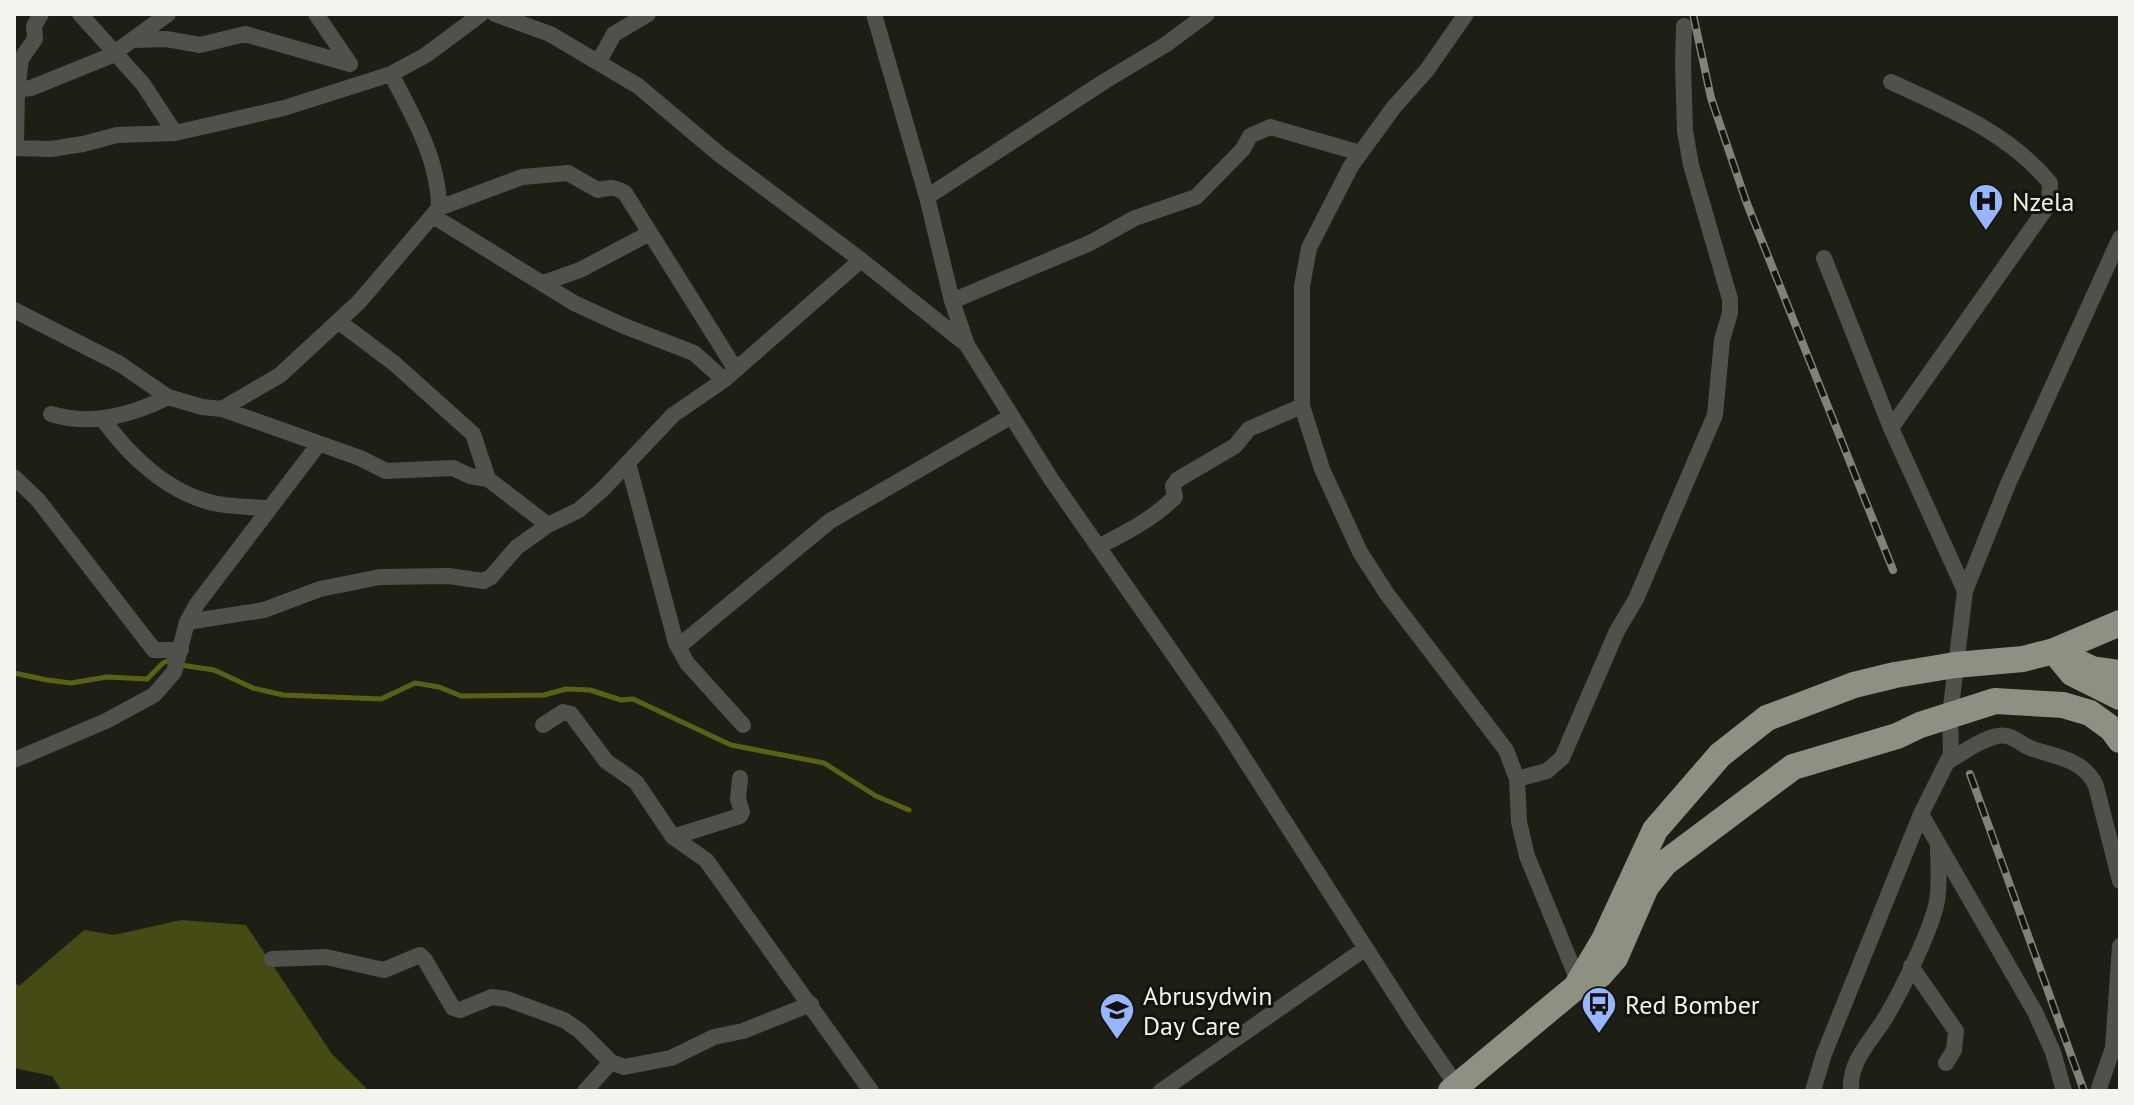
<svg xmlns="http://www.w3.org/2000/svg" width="2134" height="1105" viewBox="0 0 2134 1105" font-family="'PT Sans',sans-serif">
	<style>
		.forest { fill: #464a14 }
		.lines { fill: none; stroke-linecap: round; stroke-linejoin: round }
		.stream { stroke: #5b6017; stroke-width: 5 }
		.minor { stroke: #50514c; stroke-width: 16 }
		.trunk { stroke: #8e9084; stroke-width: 26 }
		.rail-casing { stroke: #818279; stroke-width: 8 }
		.rail { stroke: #13150b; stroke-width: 5; stroke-dasharray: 15; stroke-linecap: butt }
		.labels { text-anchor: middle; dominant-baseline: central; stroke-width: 6; stroke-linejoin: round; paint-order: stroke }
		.poi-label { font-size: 26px; fill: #f3f4ed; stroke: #13150b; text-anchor: start }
	</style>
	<rect width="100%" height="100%" fill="#1d1e14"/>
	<path class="forest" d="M 181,920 L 246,925 L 332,1054 L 369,1091 L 62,1091 L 52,1076 L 14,1068 L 14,982 L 19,986 L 84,930 L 114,935 Z"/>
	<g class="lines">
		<path class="stream" d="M 181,665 L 214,670 L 253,688 L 283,695 L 381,699 L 415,683 L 439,687 L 461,696 L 544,695 L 566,689 L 590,690 L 621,700 L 633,699 L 731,745 L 824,763 L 876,796 L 909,810
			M 14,673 L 47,680 L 71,683 L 107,677 L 147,679 L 163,663 L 172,659"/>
		<path class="minor" d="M 80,14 L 143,84 L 175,133
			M 316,14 L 350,64
			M 495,14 L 550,34 L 638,86 L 719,154 L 861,260 L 966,344
			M 874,14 L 927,197 L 952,301 L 967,345 L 1051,479 L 1224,727 L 1415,1025 L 1457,1086
			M 1466,14 L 1427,70 L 1394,107 L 1351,166 L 1309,248 L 1302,286 L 1302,406 L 1322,469 L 1360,552 L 1387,594 L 1506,750 L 1517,779 L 1519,822 L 1527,856 L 1579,983
			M 134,40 L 166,39 L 200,45 L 245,34 L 350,64
			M 599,61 L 614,34 L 648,14
			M 14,90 L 31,88 L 110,56 L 168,14
			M 14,148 L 51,149 L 83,144 L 117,135 L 175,133 L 284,108 L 391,74 L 426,55 L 481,14
			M 16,148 L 17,90 L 21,59 L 35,39 L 34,26 L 41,14
			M 927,197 L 1105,81 L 1165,45 L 1207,14
			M 439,208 L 522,177 L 568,173 L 598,190 C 610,187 615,187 625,193 L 736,370
			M 433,216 L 574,303 L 624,326 L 694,353 L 724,380
			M 1824,258 L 1891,428 L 1965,591
			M 543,283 L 580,270 L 650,233
			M 952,301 L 1090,243 L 1135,218 L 1196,197 L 1243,149 L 1250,136 L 1270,127 L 1360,153
			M 14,310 L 120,364 L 168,397 L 202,407 L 222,409 L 360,458 L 386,471 L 453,468 L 470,476 L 488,479 L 548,525 L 579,510 L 603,489 L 673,415 L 724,380 L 861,260
			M 338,321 L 395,364 L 473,434 L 488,479
			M 222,409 L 280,375 L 359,302 L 439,208 C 439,160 413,116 391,74
			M 51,414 C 90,426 132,415 168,397
			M 102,418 C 129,456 167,492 213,503 C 231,507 251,507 269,508
			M 1891,428 L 2049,204 L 2050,183 C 2009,133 1948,108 1891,82
			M 628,463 L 676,643 L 687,663 L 743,725
			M 14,477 L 38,500 L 154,650 L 181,650
			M 1100,546 C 1127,532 1153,519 1175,497 L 1173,486 L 1177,480 L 1235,446 L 1249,429 L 1302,406
			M 187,622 L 264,610 L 320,589 L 380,577 L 449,576 L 483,581 L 491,577 L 517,547 L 548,525
			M 678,647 L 830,521 L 1010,417
			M 543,725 L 563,712 L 571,714 L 606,761 L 636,782 L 673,837 L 706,860 L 871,1091
			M 14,760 L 106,721 L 154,695 L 174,672 L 187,622 L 197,604 L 318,445
			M 1947,762 C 1963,753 1981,739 1998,736 C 2013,733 2020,745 2033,749 C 2057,757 2085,760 2096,786 L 2120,881
			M 1517,779 L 1547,771 L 1562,758 L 1617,631 L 1636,599 L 1715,415 L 1722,340 L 1730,313 L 1730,299 L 1691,165 L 1685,131 L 1683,64 L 1684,26
			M 1921,814 L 2035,1012 L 2053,1052 L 2064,1091
			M 673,837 L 740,816 L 742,812 L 738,799 L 740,778
			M 272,959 L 326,957 L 384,970 L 420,955 L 425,960 L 453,1008 L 460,1010 L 492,997 L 507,999 L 564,1020 L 580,1031 L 611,1062 L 624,1067 L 671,1058 L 714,1037 L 743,1031 L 811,1004
			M 1911,966 L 1956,1031 L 1954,1050 L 1946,1063
			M 585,1091 L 611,1062
			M 1161,1091 L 1366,948
			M 1813,1091 L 1824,1054 L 1921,814 L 1951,754 L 1950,715 L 1965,591 L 2008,484 L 2120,238
			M 1851,1091 C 1849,1059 1872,1041 1887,1015 C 1902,990 1932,928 1937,901 C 1940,883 1938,863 1938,845
			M 2098,1091 L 2113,1048 L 2120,946"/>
		<path class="trunk" d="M 2120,623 L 2054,651 L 2072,673 L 2120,697
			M 1582,982 L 1600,975 L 1615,958 L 1646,887 L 1665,863 L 1793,767 L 1897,736 L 1920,725 L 1995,701 L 2063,705 L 2090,713 L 2112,729 L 2120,740
			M 1451,1091 L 1576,987 L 1604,940 L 1655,830 L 1720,755 L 1767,718 L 1854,685 L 1895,675 L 1955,665 L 2023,659 L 2054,651 L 2092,669 L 2120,673"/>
		<g class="rail-casing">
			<path id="rail" d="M 1693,14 L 1711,98 L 1746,201 L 1893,570
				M 1970,774 L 2084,1091"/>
		</g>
		<use href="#rail" class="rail"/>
	</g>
	<defs>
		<g id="hospital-pin" transform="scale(1.8)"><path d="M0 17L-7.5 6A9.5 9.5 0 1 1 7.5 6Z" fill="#99b5fd" stroke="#13150b"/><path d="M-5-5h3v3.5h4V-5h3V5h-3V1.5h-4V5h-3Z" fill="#111"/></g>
		<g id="bus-pin" transform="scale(1.8)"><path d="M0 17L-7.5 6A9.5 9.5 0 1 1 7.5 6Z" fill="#99b5fd" stroke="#13150b"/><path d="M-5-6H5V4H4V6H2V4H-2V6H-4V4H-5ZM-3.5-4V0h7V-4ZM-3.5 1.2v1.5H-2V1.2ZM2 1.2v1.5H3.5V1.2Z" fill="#111"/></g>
		<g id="school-pin" transform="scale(1.8)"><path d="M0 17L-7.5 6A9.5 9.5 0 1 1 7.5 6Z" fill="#99b5fd" stroke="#13150b"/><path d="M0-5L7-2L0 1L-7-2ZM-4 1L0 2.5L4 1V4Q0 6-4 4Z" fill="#111"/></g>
	</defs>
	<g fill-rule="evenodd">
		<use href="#hospital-pin" x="1986" y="201"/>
		<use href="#bus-pin" x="1599" y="1004"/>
		<use href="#school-pin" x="1117" y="1010"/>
	</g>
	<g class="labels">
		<g class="poi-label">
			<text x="2012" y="201">Nzela</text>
			<text x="1143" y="995">Abrusydwin<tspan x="1143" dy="30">Day Care</tspan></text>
			<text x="1625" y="1004">Red Bomber</text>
		</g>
	</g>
	<rect width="2134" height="1105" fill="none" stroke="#f3f4ed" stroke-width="32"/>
</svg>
